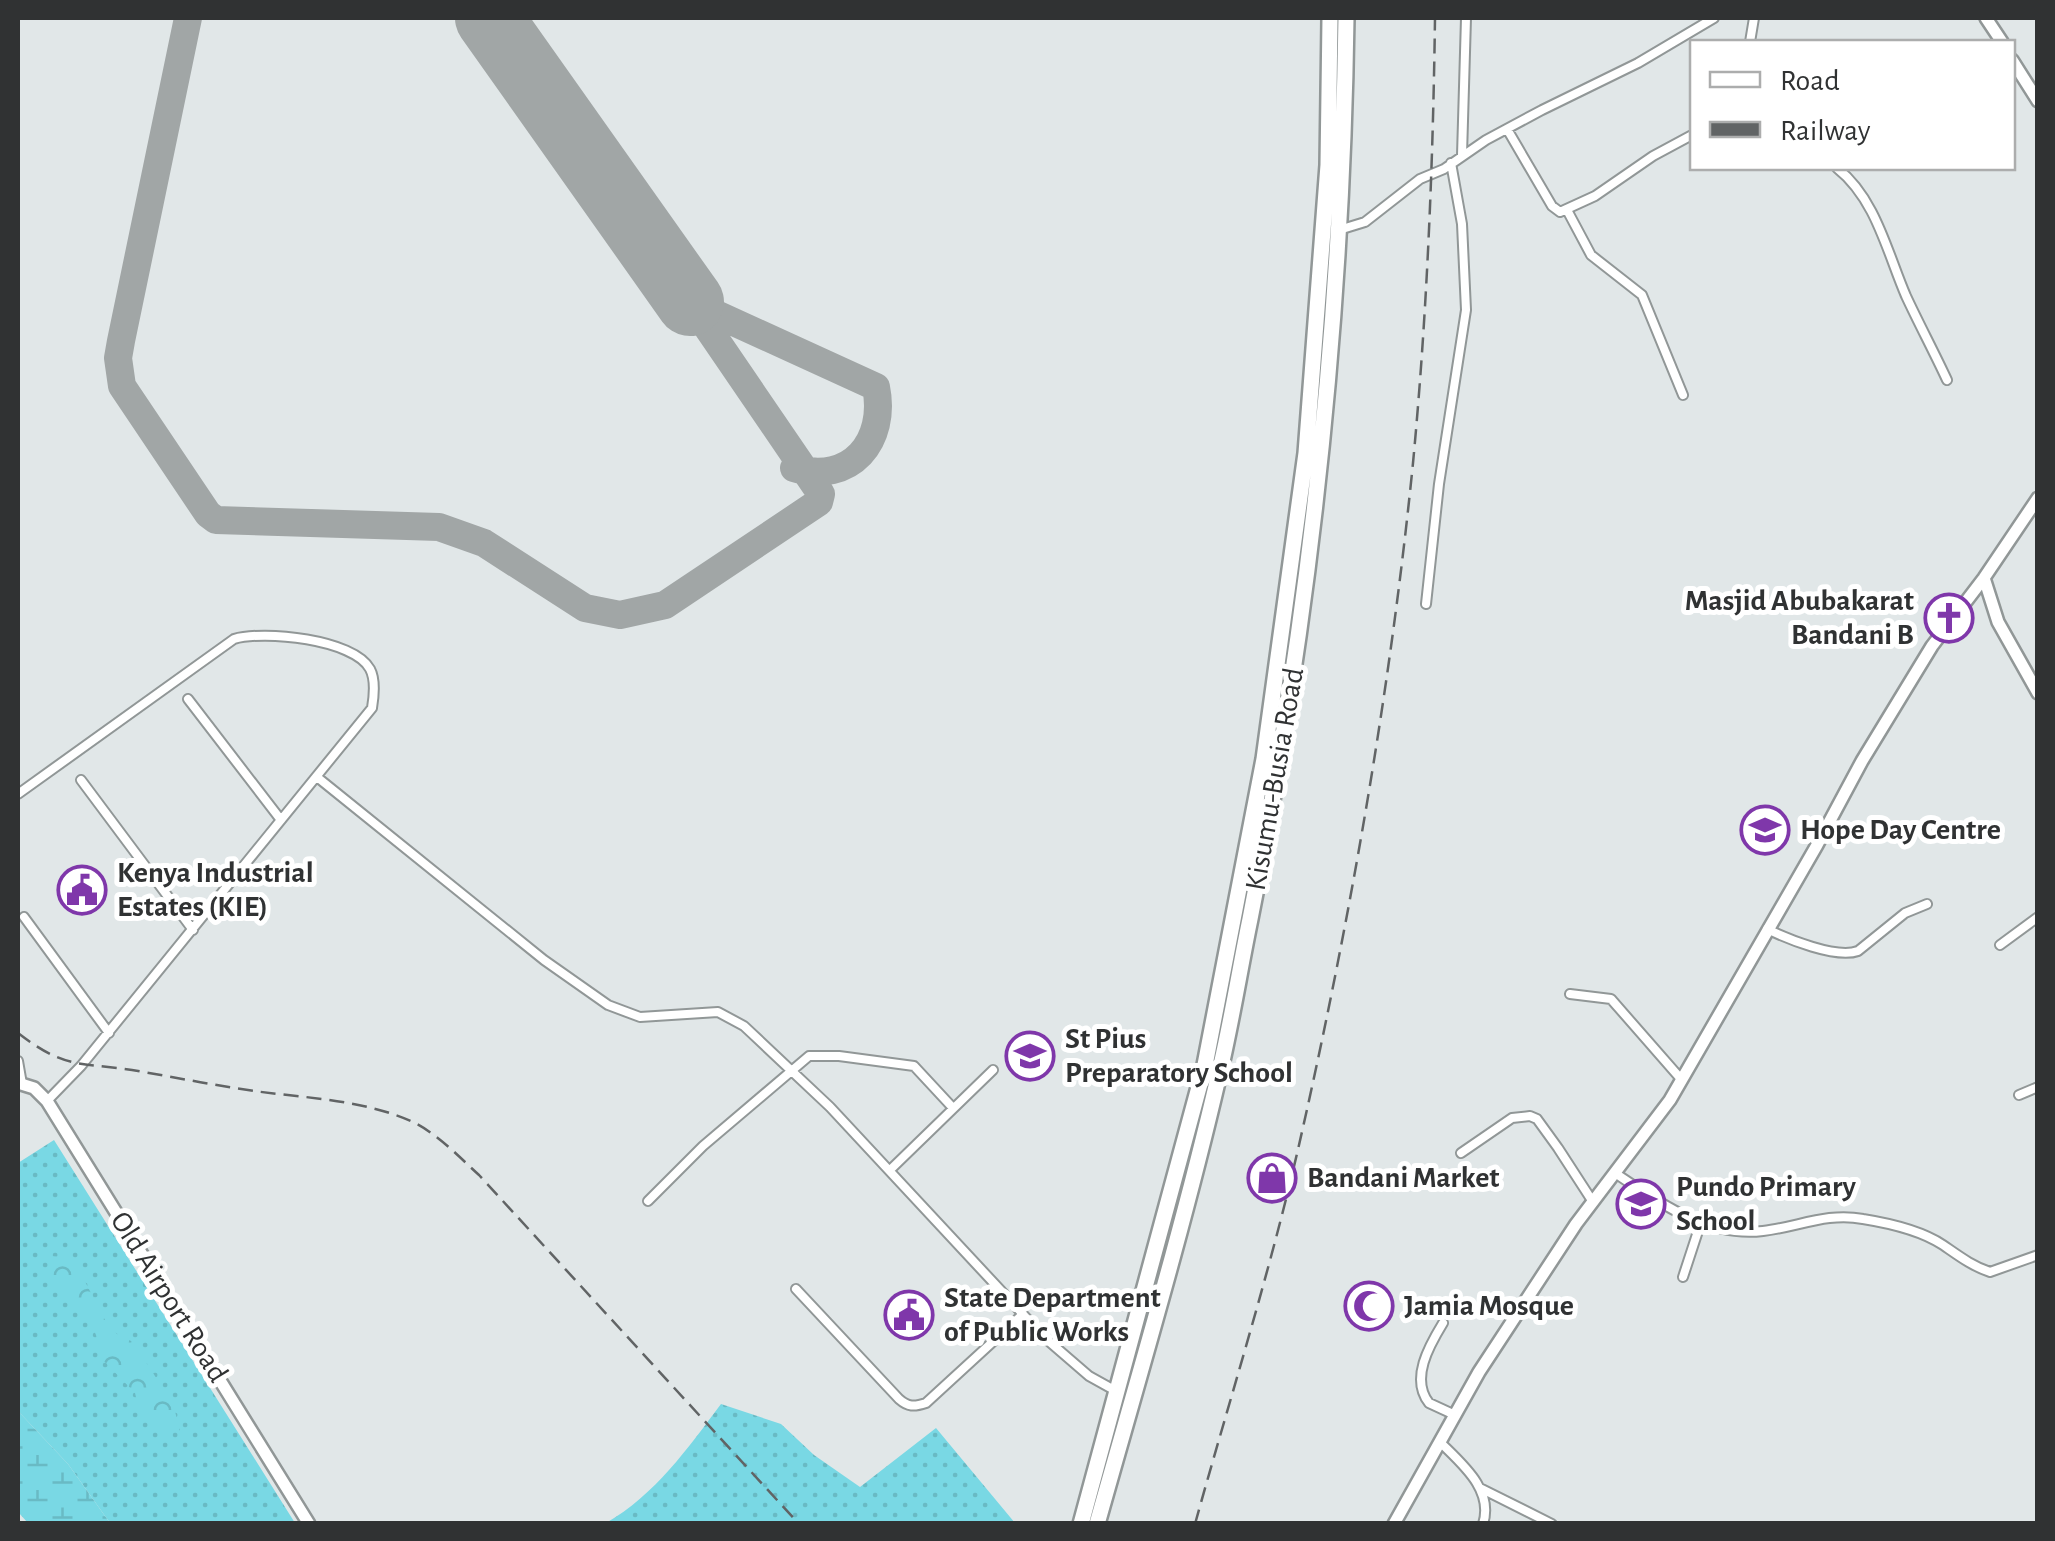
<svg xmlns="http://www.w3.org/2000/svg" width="2055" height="1541" viewBox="0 0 2055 1541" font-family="'Alegreya Sans',sans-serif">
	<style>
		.grass { fill: url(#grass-dots) }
		.forest { fill: url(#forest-crowns) }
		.wetland { fill: url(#wetland-marsh) }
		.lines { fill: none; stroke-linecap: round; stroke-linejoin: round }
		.taxiway { stroke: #a1a6a6; stroke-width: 28 }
		.runway { stroke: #a1a6a6; stroke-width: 68 }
		.street-casing { stroke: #919797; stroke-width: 12 }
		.secondary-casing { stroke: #919797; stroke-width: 16 }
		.highway-casing { stroke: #919797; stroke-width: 20 }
		.street { stroke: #fff; stroke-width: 8 }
		.secondary { stroke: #fff; stroke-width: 11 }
		.highway { stroke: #fff; stroke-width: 15 }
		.rail { stroke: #616465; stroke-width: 2.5; stroke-dasharray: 15 8; stroke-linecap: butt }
		.labels { text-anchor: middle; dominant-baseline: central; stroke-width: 10; stroke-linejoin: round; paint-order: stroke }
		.poi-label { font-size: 30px; font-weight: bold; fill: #303233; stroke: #fff; text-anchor: start }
		.street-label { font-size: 30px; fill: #303233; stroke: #fff }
	</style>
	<defs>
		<pattern id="grass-dots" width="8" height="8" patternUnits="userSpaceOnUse" patternTransform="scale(2.5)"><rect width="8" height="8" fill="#79d8e4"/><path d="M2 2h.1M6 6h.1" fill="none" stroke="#69bac4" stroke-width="1.8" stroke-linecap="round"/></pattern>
		<pattern id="forest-crowns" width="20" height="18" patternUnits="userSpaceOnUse" patternTransform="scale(2.5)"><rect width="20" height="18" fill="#79d8e4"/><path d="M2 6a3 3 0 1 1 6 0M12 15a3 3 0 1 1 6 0" fill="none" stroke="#69bac4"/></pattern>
		<pattern id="wetland-marsh" width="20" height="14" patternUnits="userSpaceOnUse" patternTransform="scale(2.5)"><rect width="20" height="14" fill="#79d8e4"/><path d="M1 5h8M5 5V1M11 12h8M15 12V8" fill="none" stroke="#69bac4"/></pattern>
	</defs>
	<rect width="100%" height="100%" fill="#e1e7e8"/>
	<path class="grass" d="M 54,1140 L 295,1523 L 110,1523 L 68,1464 L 18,1411 L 18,1163 Z
		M 721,1404 L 781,1424 L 814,1455 L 860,1487 L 936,1428 L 1015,1523 L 606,1523 C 655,1495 688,1448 721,1404 Z"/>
	<path class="forest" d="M 50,1256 L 65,1257 L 78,1268 L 105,1320 L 117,1334 L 133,1342 L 173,1404 L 180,1430 L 167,1435 L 140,1414 L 135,1393 L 101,1358 L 96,1335 L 85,1310 L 60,1292 L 50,1275 Z"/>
	<path class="wetland" d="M 18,1411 L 68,1464 L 110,1523 L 28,1523 L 18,1512 Z"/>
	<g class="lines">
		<path class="taxiway" d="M 188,18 L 121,341 L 118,358 L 122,386 L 208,514 L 216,520 L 439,527 L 484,543 L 585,608 L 620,615 L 665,605 L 819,502 L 821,494 L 690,302
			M 692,303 L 876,387 C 887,441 851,485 794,468"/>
		<path class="runway" d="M 489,18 L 690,302"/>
		<g class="street-casing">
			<path id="street" d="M 1750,42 L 1754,18
				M 1507,129 L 1552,206 L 1560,212 L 1595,196 L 1653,156 L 1692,135
				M 1462,155 L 1466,18
				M 1837,168 C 1876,199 1887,252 1906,296 C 1919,324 1934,352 1947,380
				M 1567,210 L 1591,255 L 1642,295 L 1683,395
				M 1339,230 L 1365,222 L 1420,179 L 1444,169 L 1486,140 L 1542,110 L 1638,63 L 1714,18
				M 1426,604 L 1439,484 L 1466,310 L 1462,224 L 1451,163
				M 188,699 L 281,820
				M 317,777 L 544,960 L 608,1005 L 640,1017 L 718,1012 L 744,1026 L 830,1107 L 1045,1338 L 1089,1376 L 1116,1391
				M 81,780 L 193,930
				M 18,794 L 234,639 C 263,630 354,639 370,669 C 376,680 374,696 372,708 L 81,1066 L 47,1101
				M 24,917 L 109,1033
				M 1767,929 C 1788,939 1836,959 1858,951 L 1905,913 L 1927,904
				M 2000,945 L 2038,917
				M 1570,994 L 1611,999 L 1681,1079
				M 18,1061 L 22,1084
				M 2019,1095 L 2038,1087
				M 1461,1153 L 1512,1118 L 1530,1116 L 1537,1119 L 1558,1148 L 1593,1202
				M 890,1170 L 993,1070
				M 1615,1173 C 1658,1202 1708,1238 1763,1231 C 1798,1227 1827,1212 1863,1219 C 1888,1223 1922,1231 1943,1245 C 1959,1256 1972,1266 1990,1272 L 2038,1255
				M 648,1201 L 703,1146 L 809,1056 L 839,1056 L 914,1066 L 953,1108
				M 1683,1277 L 1701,1222
				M 796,1289 L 899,1399 C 908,1407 914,1407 926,1403 L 1023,1314
				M 1443,1323 C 1429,1346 1410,1379 1429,1403 L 1455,1415
				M 1441,1443 C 1462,1464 1494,1490 1483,1524
				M 1482,1489 L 1552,1524"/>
		</g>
		<g class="secondary-casing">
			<path id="secondary" d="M 1986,18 L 2002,42
				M 2012,60 L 2038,101
				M 1984,578 L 1998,622 L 2038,693
				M 18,1083 L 34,1088 L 47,1101 L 309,1524
				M 1394,1524 L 1479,1372 L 1576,1224 L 1670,1100 L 1817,845 L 1862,761 L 1932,646 L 1984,578 L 2038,498"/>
		</g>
		<g class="highway-casing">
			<path id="highway" d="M 1081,1524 L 1205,1065 L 1264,759 L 1306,453 L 1328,165 L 1330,18
				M 1097,1524 C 1139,1375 1183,1228 1218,1078 C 1231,1025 1239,972 1250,919 C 1309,622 1342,321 1346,18"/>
		</g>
		<use href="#street" class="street"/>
		<use href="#secondary" class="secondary"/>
		<use href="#highway" class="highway"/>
		<path class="rail" d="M 18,1033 C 65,1069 77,1062 132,1070 C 173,1077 213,1085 254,1091 C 306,1098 365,1100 413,1122 C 439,1135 458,1156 479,1175 L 799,1524
			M 1195,1524 C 1230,1398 1270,1272 1299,1145 C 1350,921 1390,692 1413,463 C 1427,315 1433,166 1435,18"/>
	</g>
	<defs>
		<g id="church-ring" transform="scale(2.5)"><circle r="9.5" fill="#fff" stroke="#7f37aa" stroke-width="1.5"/><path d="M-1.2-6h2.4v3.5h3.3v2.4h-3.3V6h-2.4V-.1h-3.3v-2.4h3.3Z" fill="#7f37aa"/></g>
		<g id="school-ring" transform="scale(2.5)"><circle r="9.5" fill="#fff" stroke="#7f37aa" stroke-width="1.5"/><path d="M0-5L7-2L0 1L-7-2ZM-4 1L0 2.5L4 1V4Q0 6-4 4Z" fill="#7f37aa"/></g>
		<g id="civic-ring" transform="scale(2.5)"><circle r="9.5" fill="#fff" stroke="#7f37aa" stroke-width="1.5"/><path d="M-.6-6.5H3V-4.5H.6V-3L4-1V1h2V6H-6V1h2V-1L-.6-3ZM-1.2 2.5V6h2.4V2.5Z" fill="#7f37aa"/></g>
		<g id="shop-ring" transform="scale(2.5)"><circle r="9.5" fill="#fff" stroke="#7f37aa" stroke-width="1.5"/><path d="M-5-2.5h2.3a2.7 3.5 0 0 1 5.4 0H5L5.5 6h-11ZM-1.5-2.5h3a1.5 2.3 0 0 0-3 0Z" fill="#7f37aa"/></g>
		<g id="mosque-ring" transform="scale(2.5)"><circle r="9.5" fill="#fff" stroke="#7f37aa" stroke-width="1.5"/><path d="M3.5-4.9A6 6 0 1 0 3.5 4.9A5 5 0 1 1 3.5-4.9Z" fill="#7f37aa"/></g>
	</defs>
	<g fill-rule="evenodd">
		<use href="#church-ring" x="1949" y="618"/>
		<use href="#school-ring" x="1765" y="830"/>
		<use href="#civic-ring" x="82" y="890"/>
		<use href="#school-ring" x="1030" y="1056"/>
		<use href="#shop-ring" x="1272" y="1178"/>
		<use href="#school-ring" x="1641" y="1204"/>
		<use href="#mosque-ring" x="1369" y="1306"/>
		<use href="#civic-ring" x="909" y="1315"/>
	</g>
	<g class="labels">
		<g class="poi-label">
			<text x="1914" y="601" text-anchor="end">Masjid Abubakarat<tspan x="1914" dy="34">Bandani B</tspan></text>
			<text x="1800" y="830">Hope Day Centre</text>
			<text x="117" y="873">Kenya Industrial<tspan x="117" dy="34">Estates (KIE)</tspan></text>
			<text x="1065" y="1039">St Pius<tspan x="1065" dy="34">Preparatory School</tspan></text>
			<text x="1307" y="1178">Bandani Market</text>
			<text x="1676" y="1187">Pundo Primary<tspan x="1676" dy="34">School</tspan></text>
			<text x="944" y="1298">State Department<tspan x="944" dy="34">of Public Works</tspan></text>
			<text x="1404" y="1306">Jamia Mosque</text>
		</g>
		<g class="street-label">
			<text transform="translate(1275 779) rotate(-80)">Kisumu-Busia Road</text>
			<text transform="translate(169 1297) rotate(58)">Old Airport Road</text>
		</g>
	</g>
	<rect width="2055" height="1541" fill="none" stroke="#303233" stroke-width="40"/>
	<rect x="1690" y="40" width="325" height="130" fill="#ffffff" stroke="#acadad" stroke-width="2.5"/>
	<rect x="1710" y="72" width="50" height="15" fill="#ffffff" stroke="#acadad" stroke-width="2.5"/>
	<text x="1780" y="90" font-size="30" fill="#303233">Road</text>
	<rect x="1710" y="122" width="50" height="15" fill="#616465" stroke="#acadad" stroke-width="2.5"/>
	<text x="1780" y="140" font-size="30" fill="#303233">Railway</text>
</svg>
